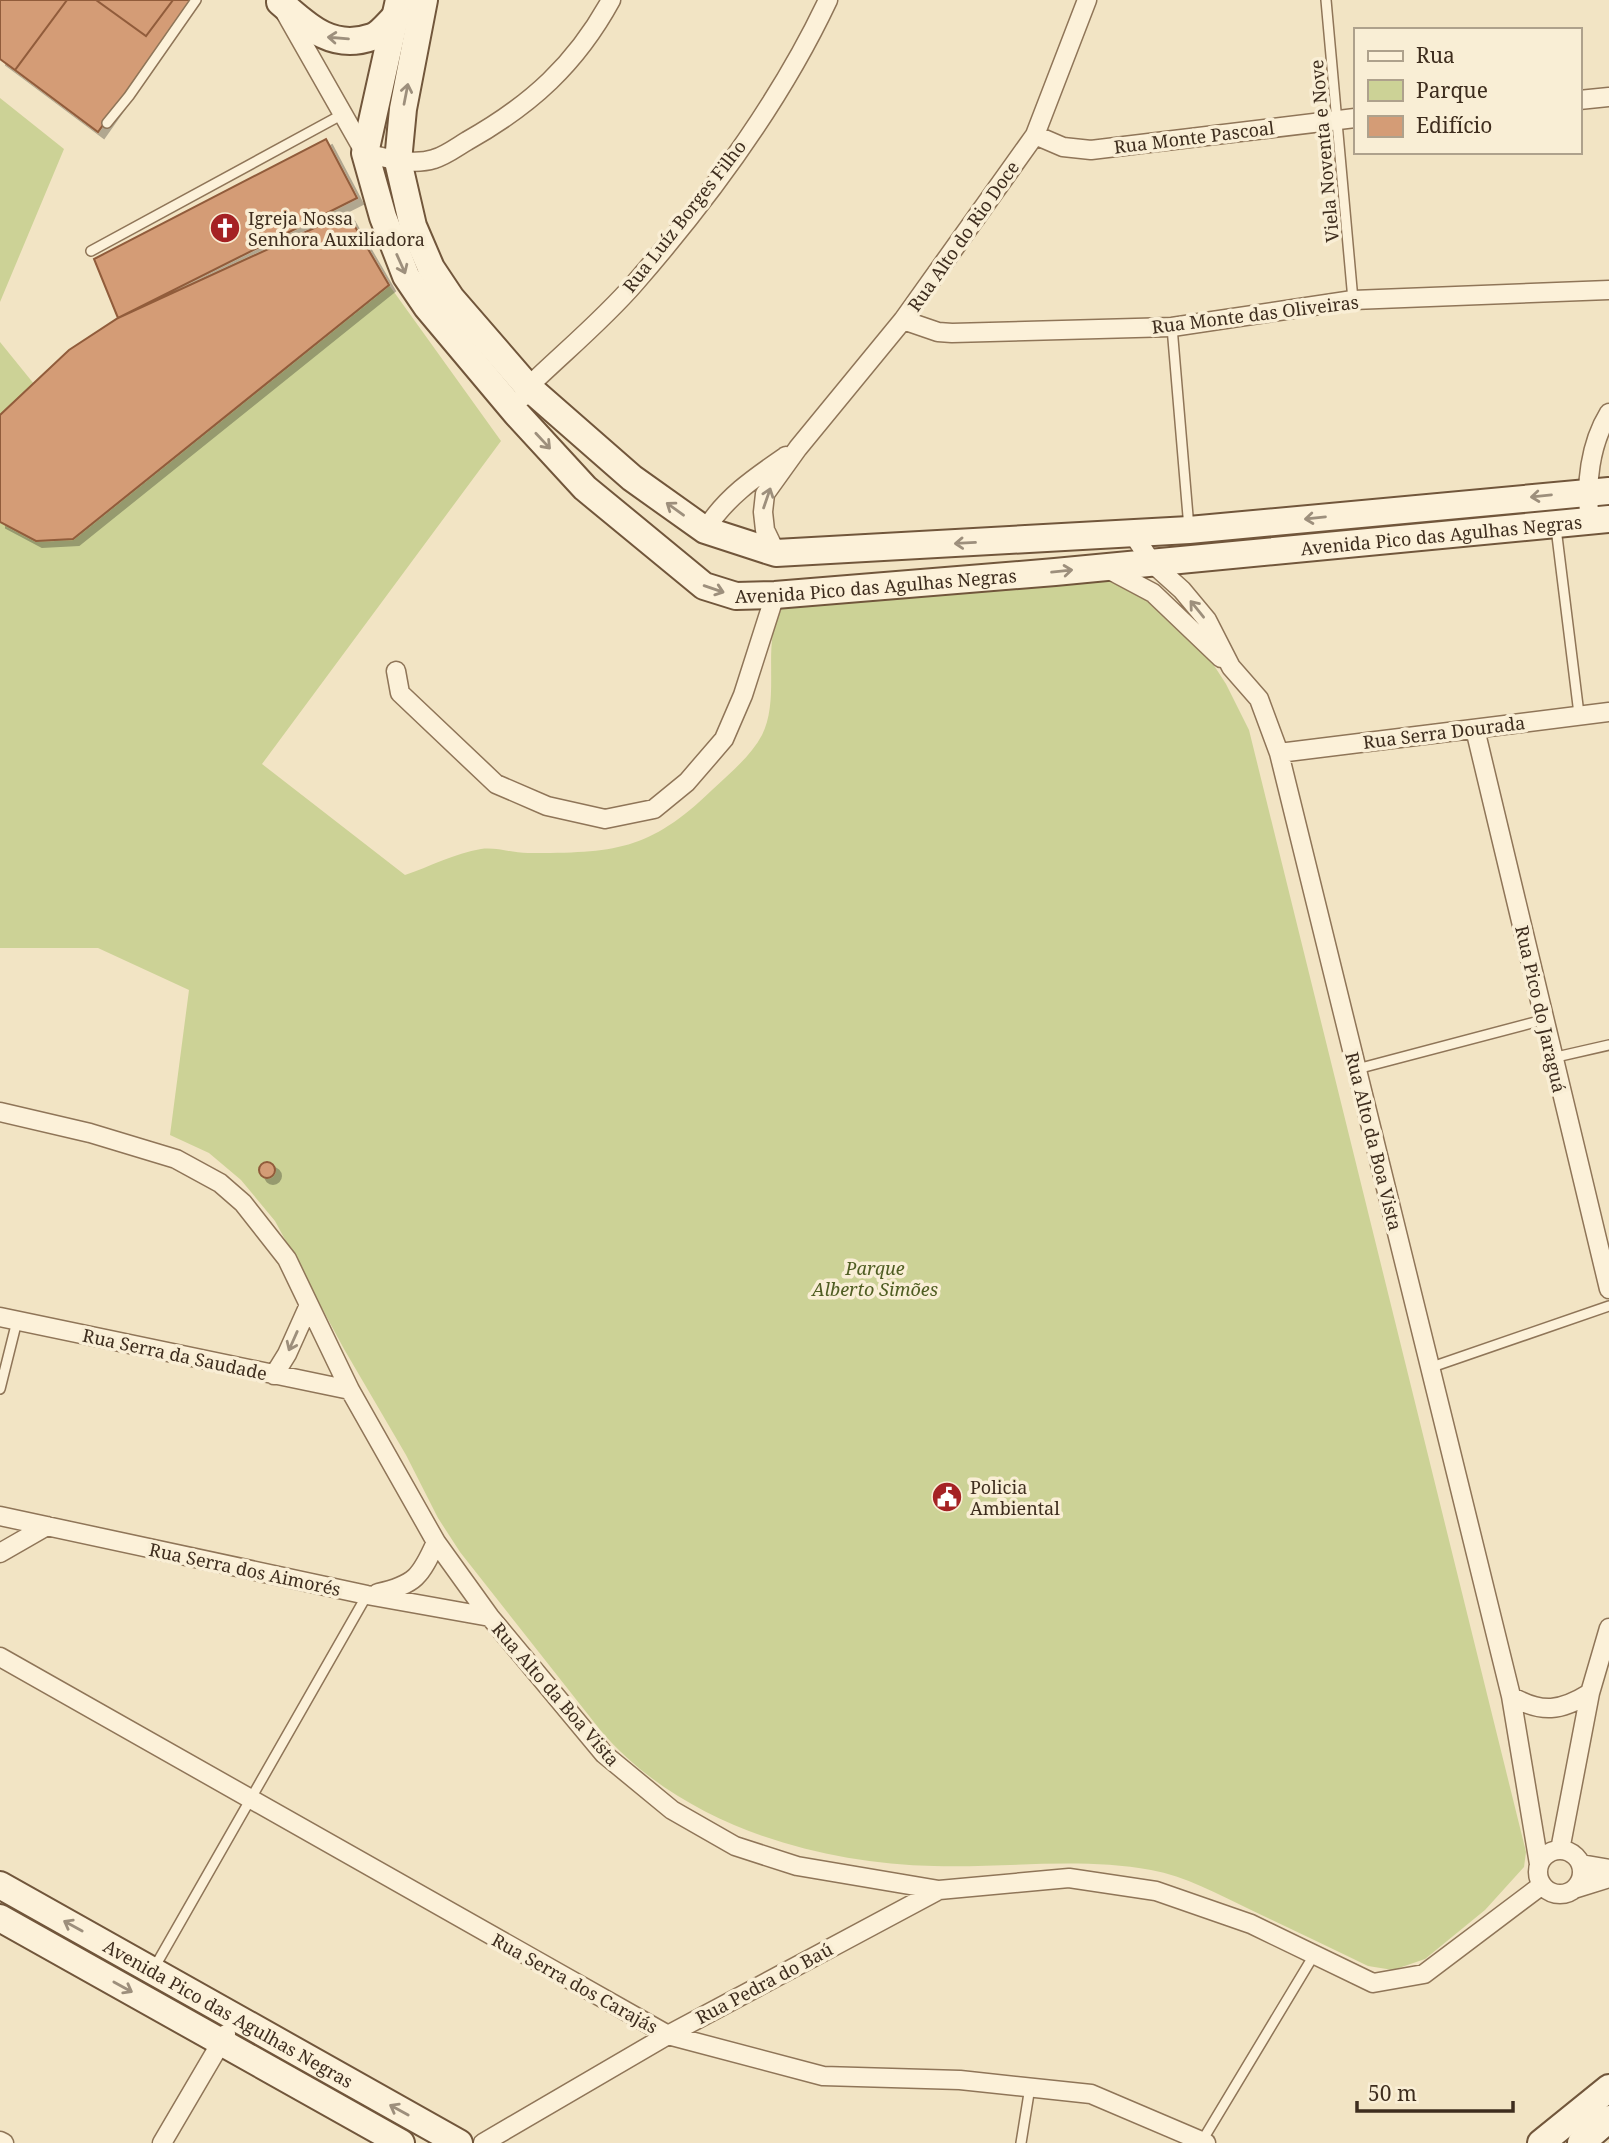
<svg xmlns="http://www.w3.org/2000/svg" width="1609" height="2143" viewBox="0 0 1609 2143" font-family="'Noto Serif',serif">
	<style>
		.green { fill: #ccd296 }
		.building { fill: #d49c76; stroke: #915c3b; stroke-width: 2; filter: url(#shadow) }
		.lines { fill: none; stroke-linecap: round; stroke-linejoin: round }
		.lane-casing { stroke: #8f7558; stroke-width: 12 }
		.street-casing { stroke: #8f7558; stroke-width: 21 }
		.secondary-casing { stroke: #71563b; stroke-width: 30 }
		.lane { stroke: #fcf1d9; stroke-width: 9 }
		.street { stroke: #fcf1d9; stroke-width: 18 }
		.secondary { stroke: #fcf1d9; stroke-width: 26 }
		.oneway { stroke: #9d8f7c }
		.labels { text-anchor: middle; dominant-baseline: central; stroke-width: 7; stroke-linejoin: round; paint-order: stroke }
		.street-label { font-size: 18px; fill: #3e2d1e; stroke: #f9eed5 }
		.poi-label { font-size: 18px; fill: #3e2d1e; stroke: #f9eed5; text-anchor: start }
		.park-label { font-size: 18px; font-style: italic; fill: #4f5d22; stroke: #f9eed5 }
	</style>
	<defs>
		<filter id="shadow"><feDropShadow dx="6" dy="6" stdDeviation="0" flood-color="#0004"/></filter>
	</defs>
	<rect width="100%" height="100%" fill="#f2e4c4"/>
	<path class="green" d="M 0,98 L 64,149 L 0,302 Z
		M 389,285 L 501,441 L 262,764 L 405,875 C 429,867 455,853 481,849 C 497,847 512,853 528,853 C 614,853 649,851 712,790 C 730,773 751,756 762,735 C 782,695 759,639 784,605 L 1102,574 L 1159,608 L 1204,650 L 1226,684 L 1249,730 L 1526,1852 L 1524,1867 L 1485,1910 L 1425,1959 L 1393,1970 L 1368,1966 C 1329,1947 1289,1928 1249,1909 C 1218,1894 1185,1876 1151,1870 C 1079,1857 1007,1868 934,1866 C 814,1863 681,1824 601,1731 L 460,1552 L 438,1518 L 406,1455 L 344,1349 L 275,1221 L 241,1180 L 209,1153 L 170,1135 L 189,990 L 98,948 L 0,948 L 0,522 L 36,541 L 73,539 Z
		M 0,342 L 34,384 L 0,415 Z"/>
	<path class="building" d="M 0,0 L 67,0 L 15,70 L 0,59 Z
		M 67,0 L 96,0 L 146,36 L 173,0 L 191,0 L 98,132 L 15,70 Z
		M 96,0 L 173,0 L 146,36 Z
		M 326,139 L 357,198 L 118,318 L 94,259 Z
		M 347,213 L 389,285 L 73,539 L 36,541 L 0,522 L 0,415 L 69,350 L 118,318 Z
		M259 1170a8 8 0 1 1 16 0a8 8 0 1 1-16 0Z"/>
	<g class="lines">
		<g class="lane-casing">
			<path id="lane" d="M 1326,0 L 1353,300
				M 107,123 L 129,96 L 196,0
				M 91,251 L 343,114
				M 1172,327 L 1189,528
				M 1556,528 L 1579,714
				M 1552,1058 L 1609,1045
				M 1357,1069 L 1543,1020
				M 1432,1367 L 1609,1306
				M 0,1389 L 17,1321
				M 153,1970 L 367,1595
				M 1202,2141 L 1314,1955
				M 1021,2143 L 1030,2087"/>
		</g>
		<g class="street-casing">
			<path id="street" d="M 286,14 L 365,153 C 386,158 412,166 434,159 C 445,156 457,147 467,141 C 531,105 576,64 611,0
				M 1579,100 L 1609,97
				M 1035,135 L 1063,147 L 1091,150 L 1355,118
				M 903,320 L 938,332 L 952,333 L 1172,327 L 1353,300 L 1609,290
				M 523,397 L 528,387 C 563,353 603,320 635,283 C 709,198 780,102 828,0
				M 1590,520 C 1585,485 1590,444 1609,413
				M 705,530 C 726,497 754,478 786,456
				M 1133,534 L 1152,563 L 1182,590 L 1207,620 L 1231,667 L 1259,699 L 1279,753 L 1511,1696 L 1539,1864
				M 776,553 L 765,530 L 763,512 L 765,494 L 798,448 L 903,320 L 1035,135 L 1087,0
				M 1106,568 L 1153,593 L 1221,658
				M 396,671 L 400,693 L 496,784 L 547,806 L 605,819 L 654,809 L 687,782 L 724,739 L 743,695 L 775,595
				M 1475,729 L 1609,1289
				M 1279,753 L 1609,712
				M 0,1112 L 90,1133 L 176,1159 L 220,1183 L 243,1203 L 287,1259 L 350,1390 L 436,1542 L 490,1617 L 604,1754 L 672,1810 L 735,1846 L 797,1866 L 939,1890 L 1069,1878 L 1156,1891 L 1251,1924 L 1373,1983 L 1424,1974 L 1542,1885
				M 0,1317 L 350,1390
				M 274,1375 L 287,1354 L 309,1305
				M 0,1516 L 367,1595 L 490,1617
				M 0,1553 L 47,1526
				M 378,1593 C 415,1585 421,1576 436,1542
				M 0,1657 L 668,2035 L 823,2076 L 960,2080 L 1091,2094 L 1206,2143
				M 1511,1696 C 1542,1714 1561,1711 1590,1693
				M1538 1872a22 22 0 1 1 44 0a22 22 0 1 1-44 0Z
				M 1560,1850 L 1590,1693 L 1609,1628
				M 1581,1864 L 1609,1869
				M 1574,1889 L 1609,1878
				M 0,2141 L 4,2143
				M 162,2143 L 226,2034
				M 483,2143 L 668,2035 L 939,1890"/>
		</g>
		<g class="secondary-casing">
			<g id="secondary">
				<path id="s1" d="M 399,0 L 365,153 L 383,217 L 406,276 L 427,307 L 516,413 L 585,488 L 704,586 L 736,596 L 775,595 L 1055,572 L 1609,519"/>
				<path d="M 424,0 L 403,109 L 398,161 L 413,226 L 431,268 L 451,298 L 528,387 L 632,478 L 705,530 L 776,553 L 1189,530 L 1609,491"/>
				<path d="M 280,2 C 307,26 332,51 372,37 C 381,34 390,21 397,15"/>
				<path id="s2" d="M 0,1885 L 459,2143"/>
				<path d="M 0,1918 L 401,2143"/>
				<path d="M 1541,2143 L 1609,2088"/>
				<path d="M 1581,2143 L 1609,2119"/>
			</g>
		</g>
		<use href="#lane" class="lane"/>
		<use href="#street" class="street"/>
		<use href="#secondary" class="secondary"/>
	</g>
	<defs><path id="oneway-shaft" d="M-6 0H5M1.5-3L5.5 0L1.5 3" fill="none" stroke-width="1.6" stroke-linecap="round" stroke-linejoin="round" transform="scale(1.75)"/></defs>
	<g class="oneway">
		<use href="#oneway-shaft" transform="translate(338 38) rotate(-175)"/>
		<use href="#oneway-shaft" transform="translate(406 94) rotate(-79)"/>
		<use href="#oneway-shaft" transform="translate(401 264) rotate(66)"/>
		<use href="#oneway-shaft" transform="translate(543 441) rotate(47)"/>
		<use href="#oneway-shaft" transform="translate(1541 496) rotate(174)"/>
		<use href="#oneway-shaft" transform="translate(767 498) rotate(-71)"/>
		<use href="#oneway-shaft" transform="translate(675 509) rotate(-144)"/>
		<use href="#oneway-shaft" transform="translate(1315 518) rotate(174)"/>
		<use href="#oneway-shaft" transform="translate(965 543) rotate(177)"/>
		<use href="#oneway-shaft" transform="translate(1062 571) rotate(-6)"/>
		<use href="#oneway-shaft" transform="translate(714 589) rotate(19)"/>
		<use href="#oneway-shaft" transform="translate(1197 609) rotate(-129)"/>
		<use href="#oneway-shaft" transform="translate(293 1341) rotate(114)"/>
		<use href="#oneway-shaft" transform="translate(73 1926) rotate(-151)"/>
		<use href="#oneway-shaft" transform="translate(123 1987) rotate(29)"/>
		<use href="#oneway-shaft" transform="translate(399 2110) rotate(-151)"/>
	</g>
	<defs>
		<g id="church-disc" transform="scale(1.575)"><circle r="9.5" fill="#a52224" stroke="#f9eed5"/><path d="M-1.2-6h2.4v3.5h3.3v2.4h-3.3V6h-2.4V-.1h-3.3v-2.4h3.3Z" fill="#fff"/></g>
		<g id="civic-disc" transform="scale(1.575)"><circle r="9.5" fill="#a52224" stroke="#f9eed5"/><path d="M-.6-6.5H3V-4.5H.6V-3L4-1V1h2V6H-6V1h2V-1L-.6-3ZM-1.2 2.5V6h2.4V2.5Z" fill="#fff"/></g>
	</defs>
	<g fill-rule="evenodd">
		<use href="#church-disc" x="225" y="228"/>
		<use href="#civic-disc" x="947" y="1497"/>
	</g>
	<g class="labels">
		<g class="street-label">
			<text transform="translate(1194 137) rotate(-7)">Rua Monte Pascoal</text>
			<text transform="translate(1324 151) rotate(-95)">Viela Noventa e Nove</text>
			<text transform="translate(684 216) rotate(-52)">Rua Luíz Borges Filho</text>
			<text transform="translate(963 236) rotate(-55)">Rua Alto do Rio Doce</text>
			<text transform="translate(1255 314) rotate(-7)">Rua Monte das Oliveiras</text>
			<text stroke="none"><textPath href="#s1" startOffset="1460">Avenida Pico das Agulhas Negras</textPath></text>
			<text stroke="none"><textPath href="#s1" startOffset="892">Avenida Pico das Agulhas Negras</textPath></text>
			<text transform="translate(1444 732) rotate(-7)">Rua Serra Dourada</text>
			<text transform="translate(1541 1009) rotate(77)">Rua Pico do Jaraguá</text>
			<text transform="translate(1374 1141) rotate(76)">Rua Alto da Boa Vista</text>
			<text transform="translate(175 1354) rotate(12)">Rua Serra da Saudade</text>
			<text transform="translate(245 1569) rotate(12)">Rua Serra dos Aimorés</text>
			<text transform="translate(556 1694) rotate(49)">Rua Alto da Boa Vista</text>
			<text transform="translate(575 1983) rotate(29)">Rua Serra dos Carajás</text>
			<text transform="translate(764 1983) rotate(-28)">Rua Pedra do Baú</text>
			<text stroke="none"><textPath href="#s2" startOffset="262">Avenida Pico das Agulhas Negras</textPath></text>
		</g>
		<g class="poi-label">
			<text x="248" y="218">Igreja Nossa<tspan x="248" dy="21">Senhora Auxiliadora</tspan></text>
			<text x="970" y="1487">Policia<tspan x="970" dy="21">Ambiental</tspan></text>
		</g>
		<g class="park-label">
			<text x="875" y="1268">Parque<tspan x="875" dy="21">Alberto Simões</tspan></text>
		</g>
	</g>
	<rect x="1354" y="28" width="228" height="126" fill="#f9eed5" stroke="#aea18c" stroke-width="2"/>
	<rect x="1368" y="51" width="35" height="10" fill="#fcf1d9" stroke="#aea18c" stroke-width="2"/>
	<text x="1416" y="63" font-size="21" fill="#3e2d1e">Rua</text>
	<rect x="1368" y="80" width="35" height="21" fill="#ccd296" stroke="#aea18c" stroke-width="2"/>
	<text x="1416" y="98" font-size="21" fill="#3e2d1e">Parque</text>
	<rect x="1368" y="116" width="35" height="21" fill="#d49c76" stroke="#aea18c" stroke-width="2"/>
	<text x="1416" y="133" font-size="21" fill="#3e2d1e">Edifício</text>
	<path d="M1357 2101v10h156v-10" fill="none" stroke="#3e2d1e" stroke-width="3.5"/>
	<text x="1368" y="2101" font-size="21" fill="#3e2d1e" stroke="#f9eed5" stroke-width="5" paint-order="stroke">50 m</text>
</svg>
